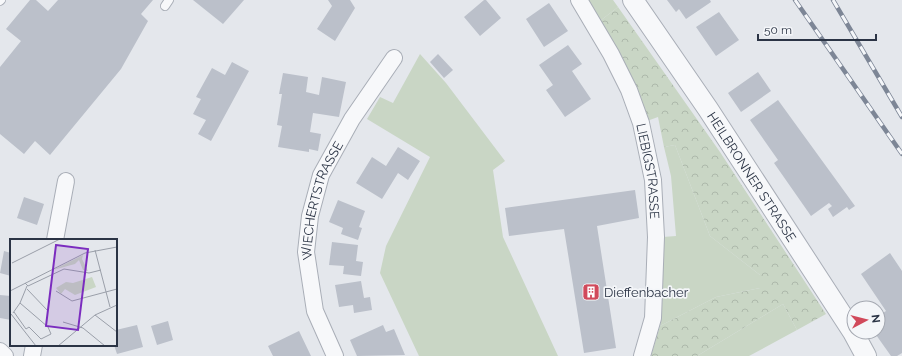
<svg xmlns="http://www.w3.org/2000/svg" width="902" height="356" viewBox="0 0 902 356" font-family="Raleway,sans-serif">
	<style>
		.green { fill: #c9d6c5 }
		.forest { fill: url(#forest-crowns) }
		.building { fill: #bbc0ca }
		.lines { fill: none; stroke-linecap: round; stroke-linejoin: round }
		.service-casing { stroke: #a9aeb7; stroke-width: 10 }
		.minor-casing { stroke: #a9aeb7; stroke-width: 18 }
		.tertiary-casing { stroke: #a9aeb7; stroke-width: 22 }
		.service { stroke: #f7f8fa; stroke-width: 8 }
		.minor { stroke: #f7f8fa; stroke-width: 16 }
		.tertiary { stroke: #f7f8fa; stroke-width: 20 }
		.rail-casing { stroke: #7d8696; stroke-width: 4.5 }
		.rail { stroke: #f4f6f9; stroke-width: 3; stroke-dasharray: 9; stroke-linecap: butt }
		.labels { text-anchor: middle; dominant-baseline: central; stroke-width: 3.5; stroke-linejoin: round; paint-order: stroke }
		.street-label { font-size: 13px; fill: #2b3445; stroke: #f4f6f9 }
		.poi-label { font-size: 13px; fill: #2b3445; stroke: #f4f6f9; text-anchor: start }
		.inset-road { fill: none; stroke: #9a9fa9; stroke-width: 1 }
		.view { fill: #7b2cbf; fill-opacity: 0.15; stroke: #7b2cbf; stroke-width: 2 }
		.inset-edge { fill: none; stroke: #2b3445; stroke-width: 2 }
	</style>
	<defs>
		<pattern id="forest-crowns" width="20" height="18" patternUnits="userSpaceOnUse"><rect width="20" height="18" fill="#c9d6c5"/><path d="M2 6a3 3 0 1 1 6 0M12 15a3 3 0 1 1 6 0" fill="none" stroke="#adb8ab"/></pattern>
	</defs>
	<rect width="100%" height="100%" fill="#e4e7ec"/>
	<path class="green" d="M 586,0 L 613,0 L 618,7 L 600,21 Z
		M 420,54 L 446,83 L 505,161 L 493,170 L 503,237 L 558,356 L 419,356 L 380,273 L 386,246 L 430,157 L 367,119 L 380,97 L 393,103 Z
		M 675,145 L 710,236 L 760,275 L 760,288 L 716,297 L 660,326 L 662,313 L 663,237 L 676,236 L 671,176 L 664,147 Z
		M 783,304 L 797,330 L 749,356 L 697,356 Z"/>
	<path class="forest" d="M 618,7 L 720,152 L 826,314 L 797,330 L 783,304 L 697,356 L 651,356 L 660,326 L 716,297 L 760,288 L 760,275 L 710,236 L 675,145 L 664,147 L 658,117 L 647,121 L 635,83 L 600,21 Z"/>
	<path class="building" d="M 30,0 L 36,0 L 48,11 L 58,0 L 153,0 L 141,14 L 148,21 L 121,69 L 50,155 L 35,141 L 24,154 L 0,134 L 0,67 L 21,41 L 6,29 Z
		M 193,0 L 244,0 L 223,24 Z
		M 328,0 L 350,0 L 355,8 L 335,41 L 317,29 L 332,6 Z
		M 484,0 L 486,0 L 501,18 L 480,36 L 464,17 Z
		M 667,0 L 710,0 L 711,2 L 686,19 L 679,9 L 676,12 Z
		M 549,3 L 568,31 L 544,47 L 526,19 Z
		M 719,12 L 739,40 L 716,56 L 696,27 Z
		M 568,45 L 582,64 L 572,71 L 591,99 L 565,117 L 546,90 L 553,85 L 539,65 Z
		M 438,54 L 453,70 L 444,78 L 430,62 Z
		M 232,62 L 249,71 L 211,141 L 198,134 L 206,120 L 193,114 L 201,99 L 196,97 L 212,68 L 225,75 Z
		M 758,72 L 771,91 L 741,112 L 728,93 Z
		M 283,73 L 308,77 L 306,92 L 319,95 L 322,77 L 346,82 L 339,117 L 313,113 L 310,132 L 321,134 L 318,151 L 309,149 L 309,152 L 278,147 L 282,126 L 277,125 L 282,94 L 279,94 Z
		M 778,100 L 855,206 L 849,210 L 847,207 L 833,217 L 828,209 L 832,206 L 829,203 L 811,216 L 774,163 L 778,160 L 750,120 Z
		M 398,147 L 420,161 L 408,180 L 398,173 L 382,199 L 356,183 L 372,157 L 386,166 Z
		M 635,190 L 639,218 L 597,226 L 616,348 L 584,353 L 564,229 L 509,236 L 505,208 Z
		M 24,197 L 44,204 L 37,225 L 17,218 Z
		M 338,200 L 365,211 L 359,227 L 362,228 L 358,240 L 341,234 L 343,228 L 329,222 Z
		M 332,242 L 358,245 L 356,261 L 363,262 L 361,276 L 343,274 L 344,266 L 329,265 Z
		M 4,251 L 11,253 L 11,276 L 0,273 Z
		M 890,253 L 902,271 L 902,353 L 897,356 L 891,356 L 874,332 L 878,332 L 878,316 L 886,311 L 861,274 Z
		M 361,281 L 364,298 L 370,297 L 372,310 L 354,313 L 353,305 L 339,307 L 335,285 Z
		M 0,295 L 11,296 L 11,320 L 0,318 Z
		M 168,321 L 173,340 L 157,345 L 151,326 Z
		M 137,325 L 143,347 L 117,354 L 114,345 L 116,345 L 116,330 Z
		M 383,325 L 386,332 L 394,329 L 405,355 L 357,356 L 350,340 Z
		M 299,331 L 311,356 L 273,356 L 268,346 Z"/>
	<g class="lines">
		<g class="service-casing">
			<path id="service" d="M 0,1 L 1,0
				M 165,6 L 169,0"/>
		</g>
		<g class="minor-casing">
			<g id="minor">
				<path id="s1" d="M 579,0 L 611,54 L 629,90 L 641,123 L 653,180 L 656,237 L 653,318 L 642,356"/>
				<path d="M 55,240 L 66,181"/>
				<path d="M 0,351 L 5,356"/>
				<path d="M 32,356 L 34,345"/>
				<path id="s2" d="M 335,356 L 315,311 L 306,252 L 310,216 L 321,175 L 352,119 L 394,58"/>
			</g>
		</g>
		<g class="tertiary-casing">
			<g id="tertiary">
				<path id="s3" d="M 633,0 L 708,109 L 853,332 L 866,356"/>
			</g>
		</g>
		<use href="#service" class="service"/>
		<use href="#minor" class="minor"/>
		<use href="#tertiary" class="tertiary"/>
		<g class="rail-casing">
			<path id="rail" d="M 795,0 L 902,154
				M 833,0 L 902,117"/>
		</g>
		<use href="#rail" class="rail"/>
	</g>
	<defs>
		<g id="building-square" transform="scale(0.9)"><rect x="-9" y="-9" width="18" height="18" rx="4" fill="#d1495b" stroke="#f4f6f9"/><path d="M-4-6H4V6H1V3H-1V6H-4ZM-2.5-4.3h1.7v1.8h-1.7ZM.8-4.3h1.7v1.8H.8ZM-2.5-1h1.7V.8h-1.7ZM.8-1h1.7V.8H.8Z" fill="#fff"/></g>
	</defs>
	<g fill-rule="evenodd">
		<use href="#building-square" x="591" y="292"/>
	</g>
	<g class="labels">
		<g class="street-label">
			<text stroke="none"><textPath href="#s1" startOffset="187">LIEBIGSTRASSE</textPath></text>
			<text stroke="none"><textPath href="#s3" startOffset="213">HEILBRONNER STRASSE</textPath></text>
			<text stroke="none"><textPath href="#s2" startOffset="163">WIECHERTSTRASSE</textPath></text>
		</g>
		<g class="poi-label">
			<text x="604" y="292">Dieffenbacher</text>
		</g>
	</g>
	<g transform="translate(10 239)">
		<rect width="107" height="107" fill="#e4e7ec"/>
		<path d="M 82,38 L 86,48 L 65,56 L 55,50 L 51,55 L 46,49 L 56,43 L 63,44 Z" fill="#c9d6c5"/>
		<path d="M 73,16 L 72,20 L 78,32 L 73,31 L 69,21 L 65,25 L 43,31 Z" fill="#c9d6c5"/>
		<path class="inset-road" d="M 85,11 L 100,68M 2,24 L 50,0M 15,44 L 18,47 L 54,30 L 79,34 L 91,31M 17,50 L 38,72M 0,52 L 75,14 L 107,8M 46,52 L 62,62 L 107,50M 4,73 L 16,90 L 19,88 L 31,100 L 41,95 L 38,88 L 10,64M 3,74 L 10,64 L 17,47M 1,75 L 26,107M 85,76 L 107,93M 53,83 L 73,89 L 95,107M 48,107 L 85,76 L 107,66"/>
		<path class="view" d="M 46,6 L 78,10 L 68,91 L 36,87 Z"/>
		<rect width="107" height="107" class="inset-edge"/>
	</g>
	<g transform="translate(866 320) rotate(83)"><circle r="19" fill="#f4f6f9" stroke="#a4a8b1"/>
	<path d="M0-3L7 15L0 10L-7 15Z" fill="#d1495b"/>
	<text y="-6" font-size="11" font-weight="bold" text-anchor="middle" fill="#2b3445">N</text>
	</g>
	<path d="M758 34v6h118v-6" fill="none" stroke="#2b3445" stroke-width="2"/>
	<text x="764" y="34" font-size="12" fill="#2b3445" stroke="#f4f6f9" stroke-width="3" paint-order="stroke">50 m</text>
</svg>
